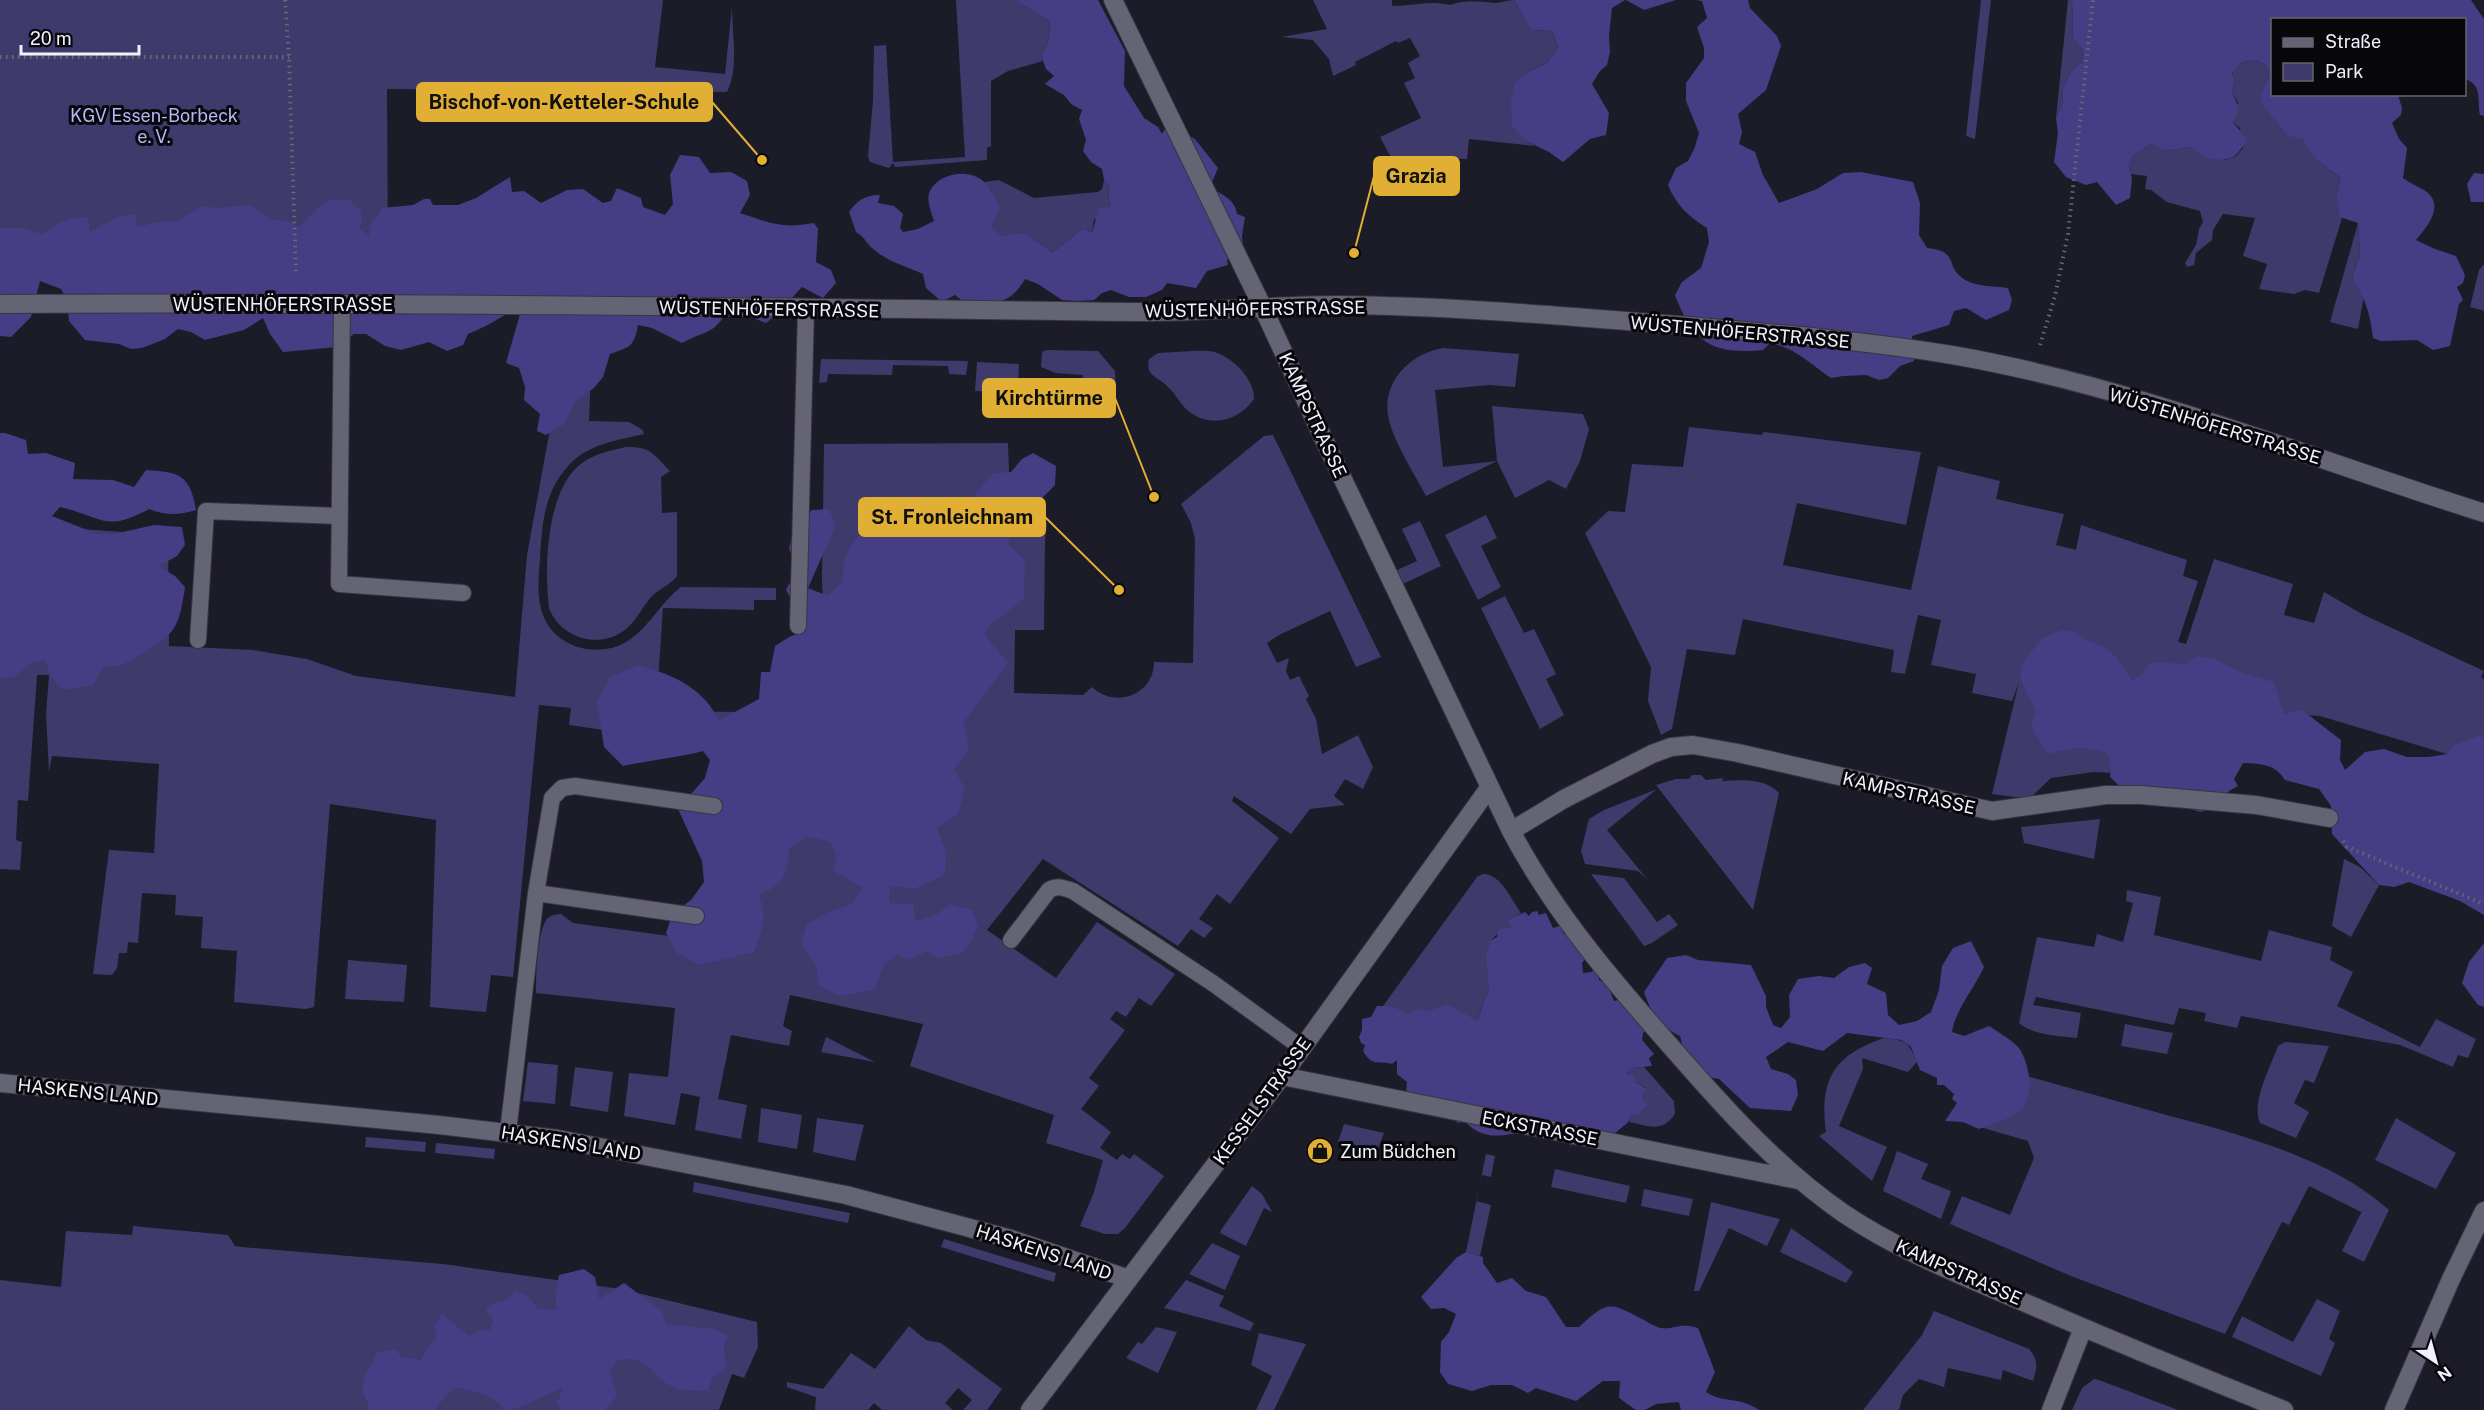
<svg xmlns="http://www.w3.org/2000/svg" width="2484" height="1410" viewBox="0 0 2484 1410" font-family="'Public Sans',sans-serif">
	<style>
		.green { fill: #3e3a6b }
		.forest { fill: #463d84 }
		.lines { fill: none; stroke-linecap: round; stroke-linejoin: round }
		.lane-casing { stroke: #363540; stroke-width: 18 }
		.street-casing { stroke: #363540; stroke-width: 20 }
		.secondary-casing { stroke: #363540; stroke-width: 20 }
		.path { stroke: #696975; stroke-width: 4; stroke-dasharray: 1.5 4.5; stroke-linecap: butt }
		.lane { stroke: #646474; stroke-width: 16 }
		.street { stroke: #646474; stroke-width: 18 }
		.secondary { stroke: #646474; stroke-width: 18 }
		.labels { text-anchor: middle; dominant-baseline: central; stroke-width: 6; stroke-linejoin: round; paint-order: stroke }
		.park-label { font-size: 18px; fill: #b8b6f4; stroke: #07070c }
		.street-label { font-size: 18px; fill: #f1f1fb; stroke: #07070c }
		.poi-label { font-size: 18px; fill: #f1f1fb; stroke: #07070c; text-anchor: start }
		.leader { fill: none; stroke: #e1af34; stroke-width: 2 }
		.callout-dot { fill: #e1af34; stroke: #07070c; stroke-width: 2 }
		.callout { fill: #e1af34; stroke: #e1af34; stroke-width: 2 }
		.callout-label { font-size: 20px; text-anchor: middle; font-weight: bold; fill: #111 }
	</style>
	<rect width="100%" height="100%" fill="#1c1b28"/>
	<path class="green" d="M 0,0 L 663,0 L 655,67 L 725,74 L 732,7 C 732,33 739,68 727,92 L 387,89 L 388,250 L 0,252 Z
		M 956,0 L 1019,0 L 1019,3 L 1049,21 C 1051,36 1049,43 1041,55 L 1043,61 L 1008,71 L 991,81 L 991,146 L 987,148 L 987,160 L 895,167 L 893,163 L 889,168 L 870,162 L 868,157 L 873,100 L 874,46 L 886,45 L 893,162 L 965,157 Z
		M 1313,0 L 1392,0 L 1392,6 C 1414,6 1428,0 1450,5 C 1465,0 1478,1 1494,3 C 1500,3 1507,0 1514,0 L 1531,30 L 1552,31 L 1558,47 L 1547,63 L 1530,71 L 1526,141 L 1535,146 L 1469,139 L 1467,159 L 1438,158 L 1434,194 L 1415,191 L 1416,176 L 1401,176 L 1380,137 L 1421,118 L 1404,83 L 1415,78 L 1408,63 L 1420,56 L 1410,38 L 1398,43 L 1396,41 L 1355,62 L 1356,65 L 1333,76 L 1329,59 L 1313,40 L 1281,37 L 1327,29 Z
		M 1981,0 L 1991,0 L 1975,139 L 1966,136 Z
		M 2068,0 L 2072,0 L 2073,39 L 2083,50 L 2082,62 L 2072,70 L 2063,87 L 2062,105 L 2056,118 Z
		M 2256,60 L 2267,66 L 2269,75 L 2261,94 C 2274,108 2291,123 2302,139 C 2315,158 2321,165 2341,178 L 2336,195 L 2342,218 L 2319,293 L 2305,290 L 2294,294 L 2259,289 L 2267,264 L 2243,256 L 2255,218 L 2223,214 L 2213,230 L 2212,240 L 2196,253 L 2194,265 L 2187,267 L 2185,263 L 2196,245 L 2199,229 L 2203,222 L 2200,211 L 2167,202 L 2151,190 L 2145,189 L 2147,176 L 2131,174 L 2127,165 L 2133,156 L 2151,144 L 2171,150 L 2189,147 L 2226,160 L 2236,156 L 2243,148 L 2240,128 L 2233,122 L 2238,102 L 2232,93 L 2235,80 L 2232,73 L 2242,62 Z
		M 999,180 L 1034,198 L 1098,192 L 1102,189 L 1104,180 L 1110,188 L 1108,196 L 1111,207 L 1094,220 L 1092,233 L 1083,228 L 1053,252 L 1024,233 L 1002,237 L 991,229 L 992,191 L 984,182 Z
		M 2358,223 L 2360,255 L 2352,279 L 2364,295 L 2358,329 L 2330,322 Z
		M 2484,264 L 2484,311 L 2470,307 L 2479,270 Z
		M 1444,348 L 1519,354 L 1515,387 L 1489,385 L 1435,390 L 1443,467 L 1497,461 L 1492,406 L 1583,414 L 1589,429 L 1580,461 L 1566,489 L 1549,480 L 1515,498 L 1497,461 L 1426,496 C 1415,475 1394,442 1389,420 C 1380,384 1409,353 1444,348 Z
		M 1047,350 L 1098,351 L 1115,371 L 1116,387 L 1084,388 L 1083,375 L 1056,373 L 1041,367 L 1042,352 Z
		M 1193,351 C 1200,351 1210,350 1217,353 C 1234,359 1255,380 1254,399 C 1238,422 1208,429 1186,409 C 1179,402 1175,393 1168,387 C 1158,376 1145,377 1149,359 L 1158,353 Z
		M 821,359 L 968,361 L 966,375 L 949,374 L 948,366 L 893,365 L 892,375 L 828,374 L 827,382 L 819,383 Z
		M 977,362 L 1019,364 L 1018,393 L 975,391 Z
		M 591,369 L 589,421 L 629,422 L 643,430 L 644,434 C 618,440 588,444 569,465 C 544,492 542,524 540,559 C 539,573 537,590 540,604 C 546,641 585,658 618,646 C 646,635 659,603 681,587 L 776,588 L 776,600 L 754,600 L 754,610 L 663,608 L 656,711 L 827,713 L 822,579 L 824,444 L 1008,443 L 1009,472 L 1047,524 L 1045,540 L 1044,630 L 1015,630 L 1014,693 L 1083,695 L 1092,687 C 1115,709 1154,695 1154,662 L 1193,663 L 1195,539 L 1191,523 L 1181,504 L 1264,436 L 1273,435 L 1381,657 L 1356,667 L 1330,611 L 1279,635 L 1267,643 L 1277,663 L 1289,658 L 1286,671 L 1290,680 L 1299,676 L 1309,696 L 1306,699 L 1316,719 L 1322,754 L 1358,735 L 1373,767 L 1363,789 L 1345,779 L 1334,796 L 1345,805 L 1310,809 L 1291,834 L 1234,796 L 1232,801 L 1279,838 L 1230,904 L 1217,894 L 1199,919 L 1213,928 L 1204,938 L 1191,929 L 1178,946 L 1043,859 L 987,930 L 1056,978 L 1097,922 L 1175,974 L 1151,1006 L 1139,998 L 1126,1017 L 1116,1011 L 1110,1019 L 1125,1030 L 1089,1078 L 1099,1086 L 1081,1109 L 1111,1132 L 1100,1148 L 1117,1160 L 1122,1154 L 1130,1159 L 1134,1154 L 1164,1176 L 1125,1228 L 1118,1234 L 1105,1234 L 1080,1226 L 1094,1192 L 1103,1160 L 1046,1143 L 1054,1115 L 910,1066 L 923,1024 L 790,995 L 783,1026 L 792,1031 L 789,1046 L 731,1035 L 718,1099 L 747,1105 L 741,1139 L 695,1130 L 700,1097 L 681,1093 L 675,1125 L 624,1116 L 629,1073 L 668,1077 L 675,1008 L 536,993 C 536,978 537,928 548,918 C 551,915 556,914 561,914 L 573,923 L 580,924 L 700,940 L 727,748 L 569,725 L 571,708 L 539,705 L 513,977 L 491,975 L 486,1012 L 430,1007 L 436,820 L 330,804 L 314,1007 L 305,1009 L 234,1002 L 237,951 L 201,948 L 203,917 L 175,915 L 176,895 L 142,893 L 138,943 L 128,942 L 127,953 L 119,953 L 117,968 L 112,975 L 93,974 L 109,850 L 154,853 L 159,764 L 52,756 L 49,772 L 46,714 L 49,675 L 37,675 L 28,801 L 18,800 L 16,840 L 22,842 L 20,870 L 0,869 L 0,470 L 51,527 L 168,535 L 169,646 L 253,650 L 307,659 L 356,676 L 515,697 L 527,555 L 550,429 Z
		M 1689,427 L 1761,435 L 1764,432 L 1921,452 L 1906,525 L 1797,503 L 1783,565 L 1911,590 L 1938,466 L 2000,481 L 1996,499 L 2064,514 L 2056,545 L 2076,550 L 2081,525 L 2187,560 L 2183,576 L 2198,581 L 2178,642 L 2186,644 L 2214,559 L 2293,584 L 2284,615 L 2314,623 L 2324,592 L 2362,614 L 2484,671 L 2481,677 L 2484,679 L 2484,894 L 2398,859 L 2447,754 L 2320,716 L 2284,714 L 2248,705 L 2234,779 L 2094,772 L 2051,778 L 2029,799 L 1992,794 L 2019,682 L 2012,701 L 1972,693 L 1976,674 L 1931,665 L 1941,620 L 1918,615 L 1905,674 L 1891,672 L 1894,650 L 1743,619 L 1735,655 L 1687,649 L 1672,729 L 1661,735 L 1648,701 L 1651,667 L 1585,533 L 1608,511 L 1625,512 L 1632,464 L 1683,467 Z
		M 626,447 C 652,447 653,454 670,471 L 661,477 L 662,513 L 677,512 L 677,576 C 670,585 659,589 652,596 C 642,607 637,620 626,629 C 600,650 561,639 549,608 C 544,568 546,489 582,463 C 594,454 612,450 626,447 Z
		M 1486,515 L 1497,538 L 1481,546 L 1501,587 L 1478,600 L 1445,535 Z
		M 1420,521 L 1441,566 L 1401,585 L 1395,571 L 1417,561 L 1402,529 Z
		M 1505,596 L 1524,633 L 1534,629 L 1556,674 L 1546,679 L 1564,715 L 1540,729 L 1481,608 Z
		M 1692,775 L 1701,775 L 1706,780 L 1723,778 L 1722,781 C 1742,780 1765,778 1779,793 L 1753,910 L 1656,785 L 1676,779 L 1689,779 Z
		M 1657,789 L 1607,830 L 1647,879 L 1638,871 L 1585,864 L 1581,851 L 1589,819 L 1604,810 Z
		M 2100,819 L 2094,859 L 2024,843 L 2021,827 Z
		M 2344,859 L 2360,867 L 2379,885 L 2351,937 L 2332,926 Z
		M 1483,874 C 1501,874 1511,899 1521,913 L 1508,920 L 1511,927 C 1473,942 1494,963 1489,990 C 1486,1000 1480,1010 1477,1020 C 1456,1008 1434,1014 1411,1014 C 1401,1014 1393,1006 1383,1006 L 1477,877 Z
		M 1591,874 L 1624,878 L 1657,922 L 1669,914 L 1678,925 L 1652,943 L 1644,946 Z
		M 2127,890 L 2161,897 L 2154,935 L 2261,961 L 2269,930 L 2332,947 L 2330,960 L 2353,972 L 2337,1006 L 2420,1047 L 2436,1019 L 2476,1039 L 2468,1058 L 2458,1055 L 2453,1067 L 2400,1045 L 2241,1016 L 2237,1028 L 2204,1021 L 2206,1013 L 2179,1008 L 2174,1025 L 2036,997 L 2033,1005 L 2081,1013 L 2077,1038 C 2060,1036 2032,1035 2019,1023 L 2037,937 L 2094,947 L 2097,934 L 2123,942 L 2133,903 L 2126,901 Z
		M 348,960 L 407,965 L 404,1002 L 345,999 Z
		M 2125,1024 L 2173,1033 L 2167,1054 L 2121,1046 Z
		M 826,1037 L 875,1062 L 821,1052 Z
		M 1884,1038 C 1905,1040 1909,1042 1917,1062 L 1908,1072 L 1862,1058 L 1863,1069 L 1839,1126 L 1887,1147 L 1872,1181 L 1819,1136 L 1826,1132 C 1819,1079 1834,1055 1884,1038 Z
		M 2285,1042 L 2329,1046 L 2314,1083 L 2305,1080 L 2294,1103 L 2309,1112 L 2296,1138 L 2260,1123 C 2251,1102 2270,1068 2278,1046 Z
		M 528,1062 L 558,1065 L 555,1104 L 523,1101 Z
		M 1991,1066 C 2048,1082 2106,1098 2163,1114 C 2237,1134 2331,1157 2389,1210 L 2364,1262 L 2342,1251 L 2363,1209 L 2361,1212 L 2309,1186 L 2289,1225 L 2282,1222 L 2225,1334 L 2071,1276 L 1950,1224 L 1962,1196 L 2010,1215 L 2034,1158 L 2028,1141 L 1963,1122 Z
		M 575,1067 L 613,1072 L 608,1112 L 570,1106 Z
		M 1644,1067 L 1674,1101 L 1675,1114 C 1662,1133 1649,1126 1629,1122 L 1631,1115 L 1644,1101 L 1642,1094 L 1646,1088 L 1625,1075 L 1633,1068 Z
		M 761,1108 L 802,1115 L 797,1149 L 758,1142 Z
		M 817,1118 L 864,1125 L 855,1161 L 813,1152 Z
		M 2396,1118 L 2456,1153 L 2436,1189 L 2375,1160 Z
		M 1344,1124 L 1384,1133 L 1374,1159 L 1338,1142 Z
		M 366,1137 L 426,1142 L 425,1152 L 365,1147 Z
		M 436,1143 L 495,1149 L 494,1159 L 435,1153 Z
		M 1897,1151 L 1928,1164 L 1921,1179 L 1951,1191 L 1941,1219 L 1883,1191 Z
		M 1486,1154 L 1495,1156 L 1491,1177 L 1482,1175 L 1476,1201 L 1491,1205 L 1480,1256 L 1466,1252 Z
		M 1555,1169 L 1630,1186 L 1626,1203 L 1551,1187 Z
		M 694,1182 L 850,1213 L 848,1223 L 693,1192 Z
		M 1252,1186 L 1262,1194 L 1272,1212 L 1264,1208 L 1246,1246 L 1220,1233 L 1221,1230 Z
		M 1644,1189 L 1693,1199 L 1689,1216 L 1641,1206 Z
		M 1711,1202 L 1780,1219 L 1767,1246 L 1729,1228 L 1699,1291 L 1694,1291 Z
		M 133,1226 L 228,1235 L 235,1246 L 241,1247 L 443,1264 L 621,1289 L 757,1322 L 758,1347 L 744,1378 L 732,1374 L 719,1410 L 0,1410 L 0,1280 L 61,1287 L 66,1231 L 132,1235 Z
		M 1791,1228 L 1853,1272 L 1846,1283 L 1780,1252 Z
		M 944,1239 L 1056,1273 L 1054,1282 L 941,1247 Z
		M 1212,1243 L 1240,1256 L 1225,1290 L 1189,1274 Z
		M 1186,1280 L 1224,1296 L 1219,1306 L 1254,1323 L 1250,1331 L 1164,1308 Z
		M 2317,1299 L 2340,1311 L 2329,1339 L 2335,1343 L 2321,1376 L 2232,1337 L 2242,1316 L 2293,1342 Z
		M 1934,1311 L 2029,1349 C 2039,1361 2037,1367 2033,1381 L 2003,1370 L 2001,1380 L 1948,1368 L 1944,1387 L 1919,1379 L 1903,1395 L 1899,1410 L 1863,1410 L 1922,1335 Z
		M 909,1326 L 926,1340 L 941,1343 L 1002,1389 L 987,1410 L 963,1410 L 972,1400 L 958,1388 L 945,1403 L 953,1410 L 882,1410 L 874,1403 L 868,1410 L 815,1410 L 816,1397 L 787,1387 L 787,1382 L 823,1389 L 851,1353 L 875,1369 Z
		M 1156,1327 L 1177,1332 L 1158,1373 L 1126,1358 L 1138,1342 L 1142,1344 Z
		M 1259,1333 L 1306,1344 L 1274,1410 L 1256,1410 L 1272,1376 L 1251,1365 Z
		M 2094,1379 L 2099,1380 L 2178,1410 L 2072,1410 L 2082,1388 Z"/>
	<path class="forest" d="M 1019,0 L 1098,0 L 1125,51 L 1124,86 L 1144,118 L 1158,127 L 1162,134 L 1165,129 L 1172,126 L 1195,139 L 1218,168 L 1210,187 C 1222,195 1235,199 1237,214 L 1245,217 L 1242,236 L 1243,245 L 1227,260 L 1228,265 L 1207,271 L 1196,288 L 1167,283 L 1162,290 L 1146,297 L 1129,297 L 1111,290 L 1102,293 L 1094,300 L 1077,301 L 1062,300 L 1038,284 L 1025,279 C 1009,307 994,302 965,303 L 955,295 L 942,302 L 926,288 L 923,274 C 905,266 886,261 872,248 C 865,242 866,238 856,232 L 849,212 C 858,200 865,195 880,195 L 878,203 L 894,206 L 903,214 L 900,228 L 903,232 L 918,229 L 934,221 C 931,211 925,198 931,189 C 941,173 967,169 982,180 C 991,187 995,197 1000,207 L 991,228 L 1002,236 L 1024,233 L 1053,252 L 1083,228 L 1092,233 L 1099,208 L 1111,207 L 1108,196 L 1110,188 L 1104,180 L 1102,169 L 1091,162 L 1083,151 L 1086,140 L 1079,119 L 1082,110 L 1071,104 L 1064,95 L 1045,84 L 1054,76 L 1046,69 L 1041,55 C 1049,43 1051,36 1049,21 L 1019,3 Z
		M 1514,0 L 1625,0 L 1612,8 L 1609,36 L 1610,52 L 1607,65 L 1600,71 L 1592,84 L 1609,113 L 1606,135 L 1590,139 L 1563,162 L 1549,152 L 1526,141 L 1512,126 L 1511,101 L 1515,82 L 1530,71 L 1547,63 L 1558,47 L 1552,31 L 1531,30 Z
		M 1626,0 L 1676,0 L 1644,10 Z
		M 1696,0 L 1748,0 L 1750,8 L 1777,36 L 1781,46 L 1766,90 L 1738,114 L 1742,132 L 1739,144 L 1755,152 L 1763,175 L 1779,203 L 1817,189 L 1843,173 L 1861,172 L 1913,182 L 1920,203 L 1919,235 L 1927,248 C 1959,251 1946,266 1961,277 C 1973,287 1993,286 2008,288 L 2012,300 L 2009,310 L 1986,320 L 1966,308 L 1954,311 L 1949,325 L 1912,336 L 1914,361 L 1900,366 L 1888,378 L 1879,380 L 1866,375 L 1843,376 L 1831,378 C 1810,364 1796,348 1770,343 L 1763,350 C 1713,355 1693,343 1675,295 L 1682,282 L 1701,268 L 1709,242 L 1707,228 C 1689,217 1676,205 1668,185 L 1676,168 L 1688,161 L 1695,147 L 1699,133 L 1686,101 L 1686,83 L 1704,58 L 1704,48 L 1697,27 L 1707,18 L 1702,1 Z
		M 2072,0 L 2471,0 L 2484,19 L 2484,116 L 2480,115 C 2477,100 2483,85 2465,79 L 2464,20 L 2272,20 L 2272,94 L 2398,95 L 2402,108 L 2401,115 L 2392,123 L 2399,139 L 2407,148 L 2403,178 C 2410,183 2417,186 2424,190 C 2446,204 2428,226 2416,240 L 2435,249 L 2456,256 L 2465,275 L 2463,283 L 2457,287 L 2463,300 L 2459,304 L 2450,346 L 2433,350 L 2417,340 L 2381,341 L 2373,338 C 2370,314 2366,299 2352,279 L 2360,255 L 2358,223 L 2340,217 L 2336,195 L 2341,178 C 2325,167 2311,157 2302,139 L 2288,136 L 2262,104 L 2261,94 L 2269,75 L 2267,66 L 2256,60 L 2242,62 L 2232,73 L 2235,80 L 2232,93 C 2239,104 2240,111 2233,122 L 2247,139 C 2235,162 2228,161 2204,158 C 2189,141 2187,150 2169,150 C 2163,150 2157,146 2151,144 L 2133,156 L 2128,165 L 2132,178 L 2130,198 L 2116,205 L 2097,182 L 2086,185 L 2066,177 L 2054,162 L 2058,133 L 2056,118 L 2062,105 L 2063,87 L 2072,70 L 2082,62 L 2083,50 L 2073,39 Z
		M 680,155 L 699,157 L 710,173 L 731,172 L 747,181 L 750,195 L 740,213 C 771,223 781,229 814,223 L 818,229 L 816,262 L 831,270 L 836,283 L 823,298 L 802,287 L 776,315 L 766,323 L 751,317 L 741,307 L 730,306 C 713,337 709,328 682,343 L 652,328 L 638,325 C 634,347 630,347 610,354 L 603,377 L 594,388 L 575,401 L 564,424 L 546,435 L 537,431 L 540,414 L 524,400 L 525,387 L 519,368 L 506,363 L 520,314 L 510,312 L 486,326 L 468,334 L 463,345 L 447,351 L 429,342 L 401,350 L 385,346 L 366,334 L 354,334 L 338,347 L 283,352 L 270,334 L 263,318 L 244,330 L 205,340 L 191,332 L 178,329 L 165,339 L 142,348 L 131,349 L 119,344 L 85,340 L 69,321 L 67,300 L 61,289 L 40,281 L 31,317 L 11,337 L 0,336 L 0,228 L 22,228 L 42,234 C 58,222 68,217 88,217 L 90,232 L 118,217 L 136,214 L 137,227 L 163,221 L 176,222 L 203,206 L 217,208 L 249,205 L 274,220 L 288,221 L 299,227 L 323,203 L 332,200 L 350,200 L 361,211 L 362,222 L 359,228 L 369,236 L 371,222 L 378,216 L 381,208 L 413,205 L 424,199 L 430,199 L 433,205 L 458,205 L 476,198 L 510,177 L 512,192 L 524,191 L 541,203 L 567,190 L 583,189 L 603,203 L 611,201 L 617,188 L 641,198 L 643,207 L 665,215 L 673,204 L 670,175 Z
		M 2474,173 L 2484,174 L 2484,202 L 2471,202 L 2467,184 Z
		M 0,433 L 5,433 L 26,440 L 28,454 L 46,453 L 75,463 L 73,479 L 113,480 L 134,487 L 146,470 C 180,472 190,475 196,510 C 179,515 166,516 149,509 C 105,533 103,517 60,507 L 52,516 L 97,534 L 114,534 L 154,525 L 182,527 L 185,545 L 177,556 L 159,566 L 175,576 L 185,587 C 179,629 175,634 140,655 C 127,663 119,668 104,666 L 93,685 L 63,690 L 51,677 L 45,660 L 29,664 L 15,677 L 0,678 Z
		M 1033,453 L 1056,466 L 1055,485 L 1012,529 L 1008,544 L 1025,560 L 1024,599 L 993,623 L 984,634 L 1008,663 L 964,722 L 969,749 L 954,769 L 965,789 L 958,814 L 937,828 L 946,852 L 945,875 L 914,889 L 890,886 L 889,903 L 913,904 L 916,921 L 936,915 L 950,904 L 972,910 L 978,926 L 971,941 L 962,953 L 937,958 L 927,951 L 909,960 L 898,954 L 884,964 L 875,990 L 840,996 L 818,985 L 817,968 L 801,943 L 807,924 L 829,912 L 852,904 L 863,888 L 833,871 L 837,858 L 831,842 L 807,836 L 789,850 C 786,877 785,884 758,895 C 769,914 762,932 754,952 L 700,965 L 678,954 L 666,933 L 673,913 L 691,900 L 704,882 L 702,861 L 678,809 L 705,778 L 710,760 L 703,751 C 677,758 650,760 623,766 L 604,747 L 597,701 L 610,677 L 638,665 C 665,673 687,680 706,701 C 711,706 715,714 720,720 L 759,699 L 761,672 L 770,672 L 775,646 L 789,637 L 804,631 L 795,605 L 786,590 L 798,566 L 789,549 L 795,523 L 812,510 L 829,509 L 836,525 L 808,588 L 828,596 L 843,581 C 843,575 842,568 844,563 C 850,537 879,511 906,518 C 922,522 938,532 953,538 L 964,523 L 972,498 L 993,473 L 1011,472 L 1022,459 Z
		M 2061,630 L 2076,632 L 2086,640 L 2103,646 L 2116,657 L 2132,680 L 2140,676 L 2151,662 L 2185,664 L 2196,656 L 2215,659 L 2238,671 L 2274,682 L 2284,714 L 2302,710 L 2341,740 L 2340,760 L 2345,770 L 2365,752 L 2384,749 L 2407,757 L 2429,757 L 2447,754 L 2455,745 L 2480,735 L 2484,739 L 2484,915 L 2460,901 L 2409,882 L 2394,887 L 2379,885 L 2332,834 L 2331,806 L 2319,789 L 2285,780 C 2275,764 2262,764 2243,763 L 2234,779 L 2238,786 L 2229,791 L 2214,808 L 2201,812 L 2183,807 L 2134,800 L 2110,777 L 2111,768 L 2108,754 C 2087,746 2071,747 2049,754 L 2041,744 L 2031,725 L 2036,711 L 2020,678 L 2023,663 L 2041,639 Z
		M 1537,911 L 1539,915 L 1546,913 L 1553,928 L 1562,925 L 1563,933 L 1576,937 L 1587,957 L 1582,963 L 1583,973 L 1592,972 L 1594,967 L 1599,971 L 1599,980 L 1607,984 L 1614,1001 L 1621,999 L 1648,1029 L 1643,1033 L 1642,1040 L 1654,1054 L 1649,1058 L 1652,1066 L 1633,1068 L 1626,1074 L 1634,1076 L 1636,1082 L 1647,1089 L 1642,1094 L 1644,1101 L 1648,1105 L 1638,1114 L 1631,1115 C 1629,1123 1626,1124 1620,1129 C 1604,1143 1591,1146 1570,1145 L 1559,1129 C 1525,1122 1495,1152 1465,1122 L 1457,1123 L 1455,1115 L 1406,1094 L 1407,1082 L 1397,1074 L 1397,1060 L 1392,1064 C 1379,1060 1373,1068 1363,1051 L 1365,1045 L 1361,1043 L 1359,1037 L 1362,1030 L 1362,1019 L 1371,1017 L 1377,1006 L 1390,1006 L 1411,1014 L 1418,1008 L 1427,1012 L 1446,1004 L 1477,1020 L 1489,990 L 1486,955 L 1490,941 L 1497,937 L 1498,929 L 1511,927 L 1507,920 L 1525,912 L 1529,916 L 1532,912 Z
		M 1971,941 L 1984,967 C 1974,989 1956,1008 1952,1032 L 1964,1036 L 1989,1026 C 1998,1032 2012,1040 2019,1048 C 2029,1063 2036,1096 2021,1110 C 2010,1120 1994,1123 1979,1129 L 1963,1122 L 1945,1121 L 1957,1103 L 1952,1099 L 1954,1094 L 1944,1085 L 1937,1085 L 1937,1078 L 1920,1070 L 1911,1047 L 1901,1040 L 1847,1033 L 1823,1051 L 1788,1042 L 1766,1057 L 1771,1069 L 1788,1074 L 1796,1080 L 1798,1095 L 1791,1111 L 1750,1108 L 1719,1079 L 1699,1075 L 1685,1057 L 1680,1036 C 1658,1025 1652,1015 1644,992 L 1667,958 L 1686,955 L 1698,960 L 1751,965 L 1766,996 L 1766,1007 L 1773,1025 L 1781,1028 L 1790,1017 L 1789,995 L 1798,979 L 1819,976 L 1834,978 L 1849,967 L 1865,963 L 1872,968 L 1867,984 L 1886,993 L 1888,1015 L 1899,1025 L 1917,1021 L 1931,1012 L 1939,990 L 1942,966 L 1953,948 Z
		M 2484,943 L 2484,1007 L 2478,1005 L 2462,983 L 2469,962 Z
		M 1466,1252 L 1483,1257 L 1483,1263 L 1497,1283 L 1512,1278 L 1526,1291 L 1546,1297 L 1566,1327 L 1579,1327 C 1608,1301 1608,1301 1644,1320 C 1648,1322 1655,1327 1661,1328 C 1674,1330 1679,1322 1698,1328 L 1715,1372 L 1706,1392 C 1725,1404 1739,1396 1759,1410 L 1681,1410 L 1679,1402 L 1656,1404 L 1645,1410 L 1636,1410 L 1619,1398 L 1620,1381 L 1603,1381 L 1576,1401 L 1536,1388 L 1528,1393 L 1512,1385 L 1491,1385 L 1472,1391 L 1448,1384 L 1440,1372 L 1441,1342 L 1449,1332 L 1456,1314 L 1444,1308 L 1431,1309 L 1421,1297 L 1456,1258 Z
		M 584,1269 L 595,1277 L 599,1299 L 624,1283 L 662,1311 L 666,1324 L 714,1329 L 728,1335 L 724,1346 L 726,1368 L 712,1378 L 708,1390 C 691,1392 672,1390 659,1378 C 652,1372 646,1362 637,1360 C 632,1358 624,1360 618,1360 L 610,1371 L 617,1396 L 605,1410 L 562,1410 L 557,1403 L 563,1388 C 547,1394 520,1410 505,1410 C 492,1395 477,1392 457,1388 L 446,1395 L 435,1410 L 368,1410 C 369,1402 364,1398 363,1391 C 360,1377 372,1366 376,1353 L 395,1349 L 402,1357 L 421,1360 L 428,1347 L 437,1338 L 434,1326 L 442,1314 L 469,1336 L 477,1331 L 490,1330 L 493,1320 L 485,1309 L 493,1303 L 505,1301 L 516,1291 L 529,1297 L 538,1309 L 557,1309 L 555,1296 L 559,1275 Z"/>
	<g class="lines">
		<g class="lane-casing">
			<path id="lane" d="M 342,304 L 339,584 L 463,593
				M 798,626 L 806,309
				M 198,640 L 206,511 L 339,516
				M 536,893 L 696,916
				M 1011,940 L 1049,890 C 1058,885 1064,888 1073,891 L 1214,984 L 1302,1048
				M 508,1132 L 536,893 L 552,798 L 562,788 L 575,786 L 714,806"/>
		</g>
		<g class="street-casing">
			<path id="street" d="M 1113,0 L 1263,308 L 1318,427 L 1511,831 C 1556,916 1617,986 1681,1058 C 1730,1114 1781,1170 1843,1213 C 1898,1250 1960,1275 2021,1301 C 2109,1339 2196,1375 2284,1410
				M 0,304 C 378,302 757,307 1135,312 C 1202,313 1269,305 1337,305 C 1450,306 1564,316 1677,325 C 1768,333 1861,340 1952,355 C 2132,386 2310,458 2484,513
				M 1511,831 L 1564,799 L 1652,754 L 1671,747 L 1693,745 L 1738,753 L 1992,811 L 2106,795 L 2141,795 L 2256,805 L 2329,818
				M 1282,1076 L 1798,1180
				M 0,1083 L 439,1125 L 558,1139 L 846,1195 L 1011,1239 L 1129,1279
				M 1030,1410 L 1282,1076 L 1489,788
				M 2051,1410 L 2083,1328"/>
		</g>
		<g class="secondary-casing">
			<path id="secondary" d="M 2394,1410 L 2451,1279 L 2484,1211"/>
		</g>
		<path class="path" d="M 285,0 L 289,57 L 296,275
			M 0,57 L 289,57
			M 2040,345 L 2055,296 L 2068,234 L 2093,0
			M 2343,841 L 2347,847 L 2484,904"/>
		<use href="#lane" class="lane"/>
		<use href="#street" class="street"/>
		<use href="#secondary" class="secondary"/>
	</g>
	<defs>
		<g id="shop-disc" transform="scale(1.35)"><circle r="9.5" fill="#e1af34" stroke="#07070c"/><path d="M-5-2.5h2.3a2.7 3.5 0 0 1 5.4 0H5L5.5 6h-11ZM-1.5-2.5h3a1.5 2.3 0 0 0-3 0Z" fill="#111"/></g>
	</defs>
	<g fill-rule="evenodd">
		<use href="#shop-disc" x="1320" y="1151"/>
	</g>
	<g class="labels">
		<g class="park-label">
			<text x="154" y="115">KGV Essen-Borbeck<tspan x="154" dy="21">e. V.</tspan></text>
		</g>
		<g class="street-label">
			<text x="283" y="304">WÜSTENHÖFERSTRASSE</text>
			<text transform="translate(769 309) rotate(1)">WÜSTENHÖFERSTRASSE</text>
			<text transform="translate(1255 309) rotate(-1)">WÜSTENHÖFERSTRASSE</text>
			<text transform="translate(1740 332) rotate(5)">WÜSTENHÖFERSTRASSE</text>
			<text transform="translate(1313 415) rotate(65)">KAMPSTRASSE</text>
			<text transform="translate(2215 426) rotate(17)">WÜSTENHÖFERSTRASSE</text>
			<text transform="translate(1909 793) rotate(13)">KAMPSTRASSE</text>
			<text transform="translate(88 1092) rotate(6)">HASKENS LAND</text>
			<text transform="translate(1262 1101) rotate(-54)">KESSELSTRASSE</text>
			<text transform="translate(1540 1128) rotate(11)">ECKSTRASSE</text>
			<text transform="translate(571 1143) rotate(9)">HASKENS LAND</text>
			<text transform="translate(1044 1252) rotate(18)">HASKENS LAND</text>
			<text transform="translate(1959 1272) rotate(24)">KAMPSTRASSE</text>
		</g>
		<g class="poi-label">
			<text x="1340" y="1151">Zum Büdchen</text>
		</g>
	</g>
	<path class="leader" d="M762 160L712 102M1354 253L1374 176M1154 497L1115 398M1119 590L1045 517"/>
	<g class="callout-dot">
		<circle cx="762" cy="160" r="6"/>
		<circle cx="1354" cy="253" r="6"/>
		<circle cx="1154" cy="497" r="6"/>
		<circle cx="1119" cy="590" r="6"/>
	</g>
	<g class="callout">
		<rect x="417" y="83" width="295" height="38" rx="6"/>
		<rect x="1374" y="157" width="85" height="38" rx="6"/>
		<rect x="983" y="379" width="132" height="38" rx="6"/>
		<rect x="859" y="498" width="186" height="38" rx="6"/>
	</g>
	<g class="callout-label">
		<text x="564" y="109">Bischof-von-Ketteler-Schule</text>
		<text x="1416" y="183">Grazia</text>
		<text x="1049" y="405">Kirchtürme</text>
		<text x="952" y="524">St. Fronleichnam</text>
	</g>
	<rect x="2271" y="18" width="195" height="78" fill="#07070c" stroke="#65656c" stroke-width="1.5"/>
	<rect x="2283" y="38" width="30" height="9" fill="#646474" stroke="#65656c" stroke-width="1.5"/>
	<text x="2325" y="48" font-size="18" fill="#f1f1fb">Straße</text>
	<rect x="2283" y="63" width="30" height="18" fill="#3e3a6b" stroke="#65656c" stroke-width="1.5"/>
	<text x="2325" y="78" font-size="18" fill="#f1f1fb">Park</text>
	<g transform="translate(2436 1362) rotate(144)" stroke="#07070c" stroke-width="4.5" paint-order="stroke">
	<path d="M0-4.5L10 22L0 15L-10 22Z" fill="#f1f1fb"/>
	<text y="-9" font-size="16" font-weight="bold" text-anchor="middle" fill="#f1f1fb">N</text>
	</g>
	<path d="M21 45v9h118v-9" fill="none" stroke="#f1f1fb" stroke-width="3"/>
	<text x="30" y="45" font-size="18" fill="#f1f1fb" stroke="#07070c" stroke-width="4.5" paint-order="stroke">20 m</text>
</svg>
